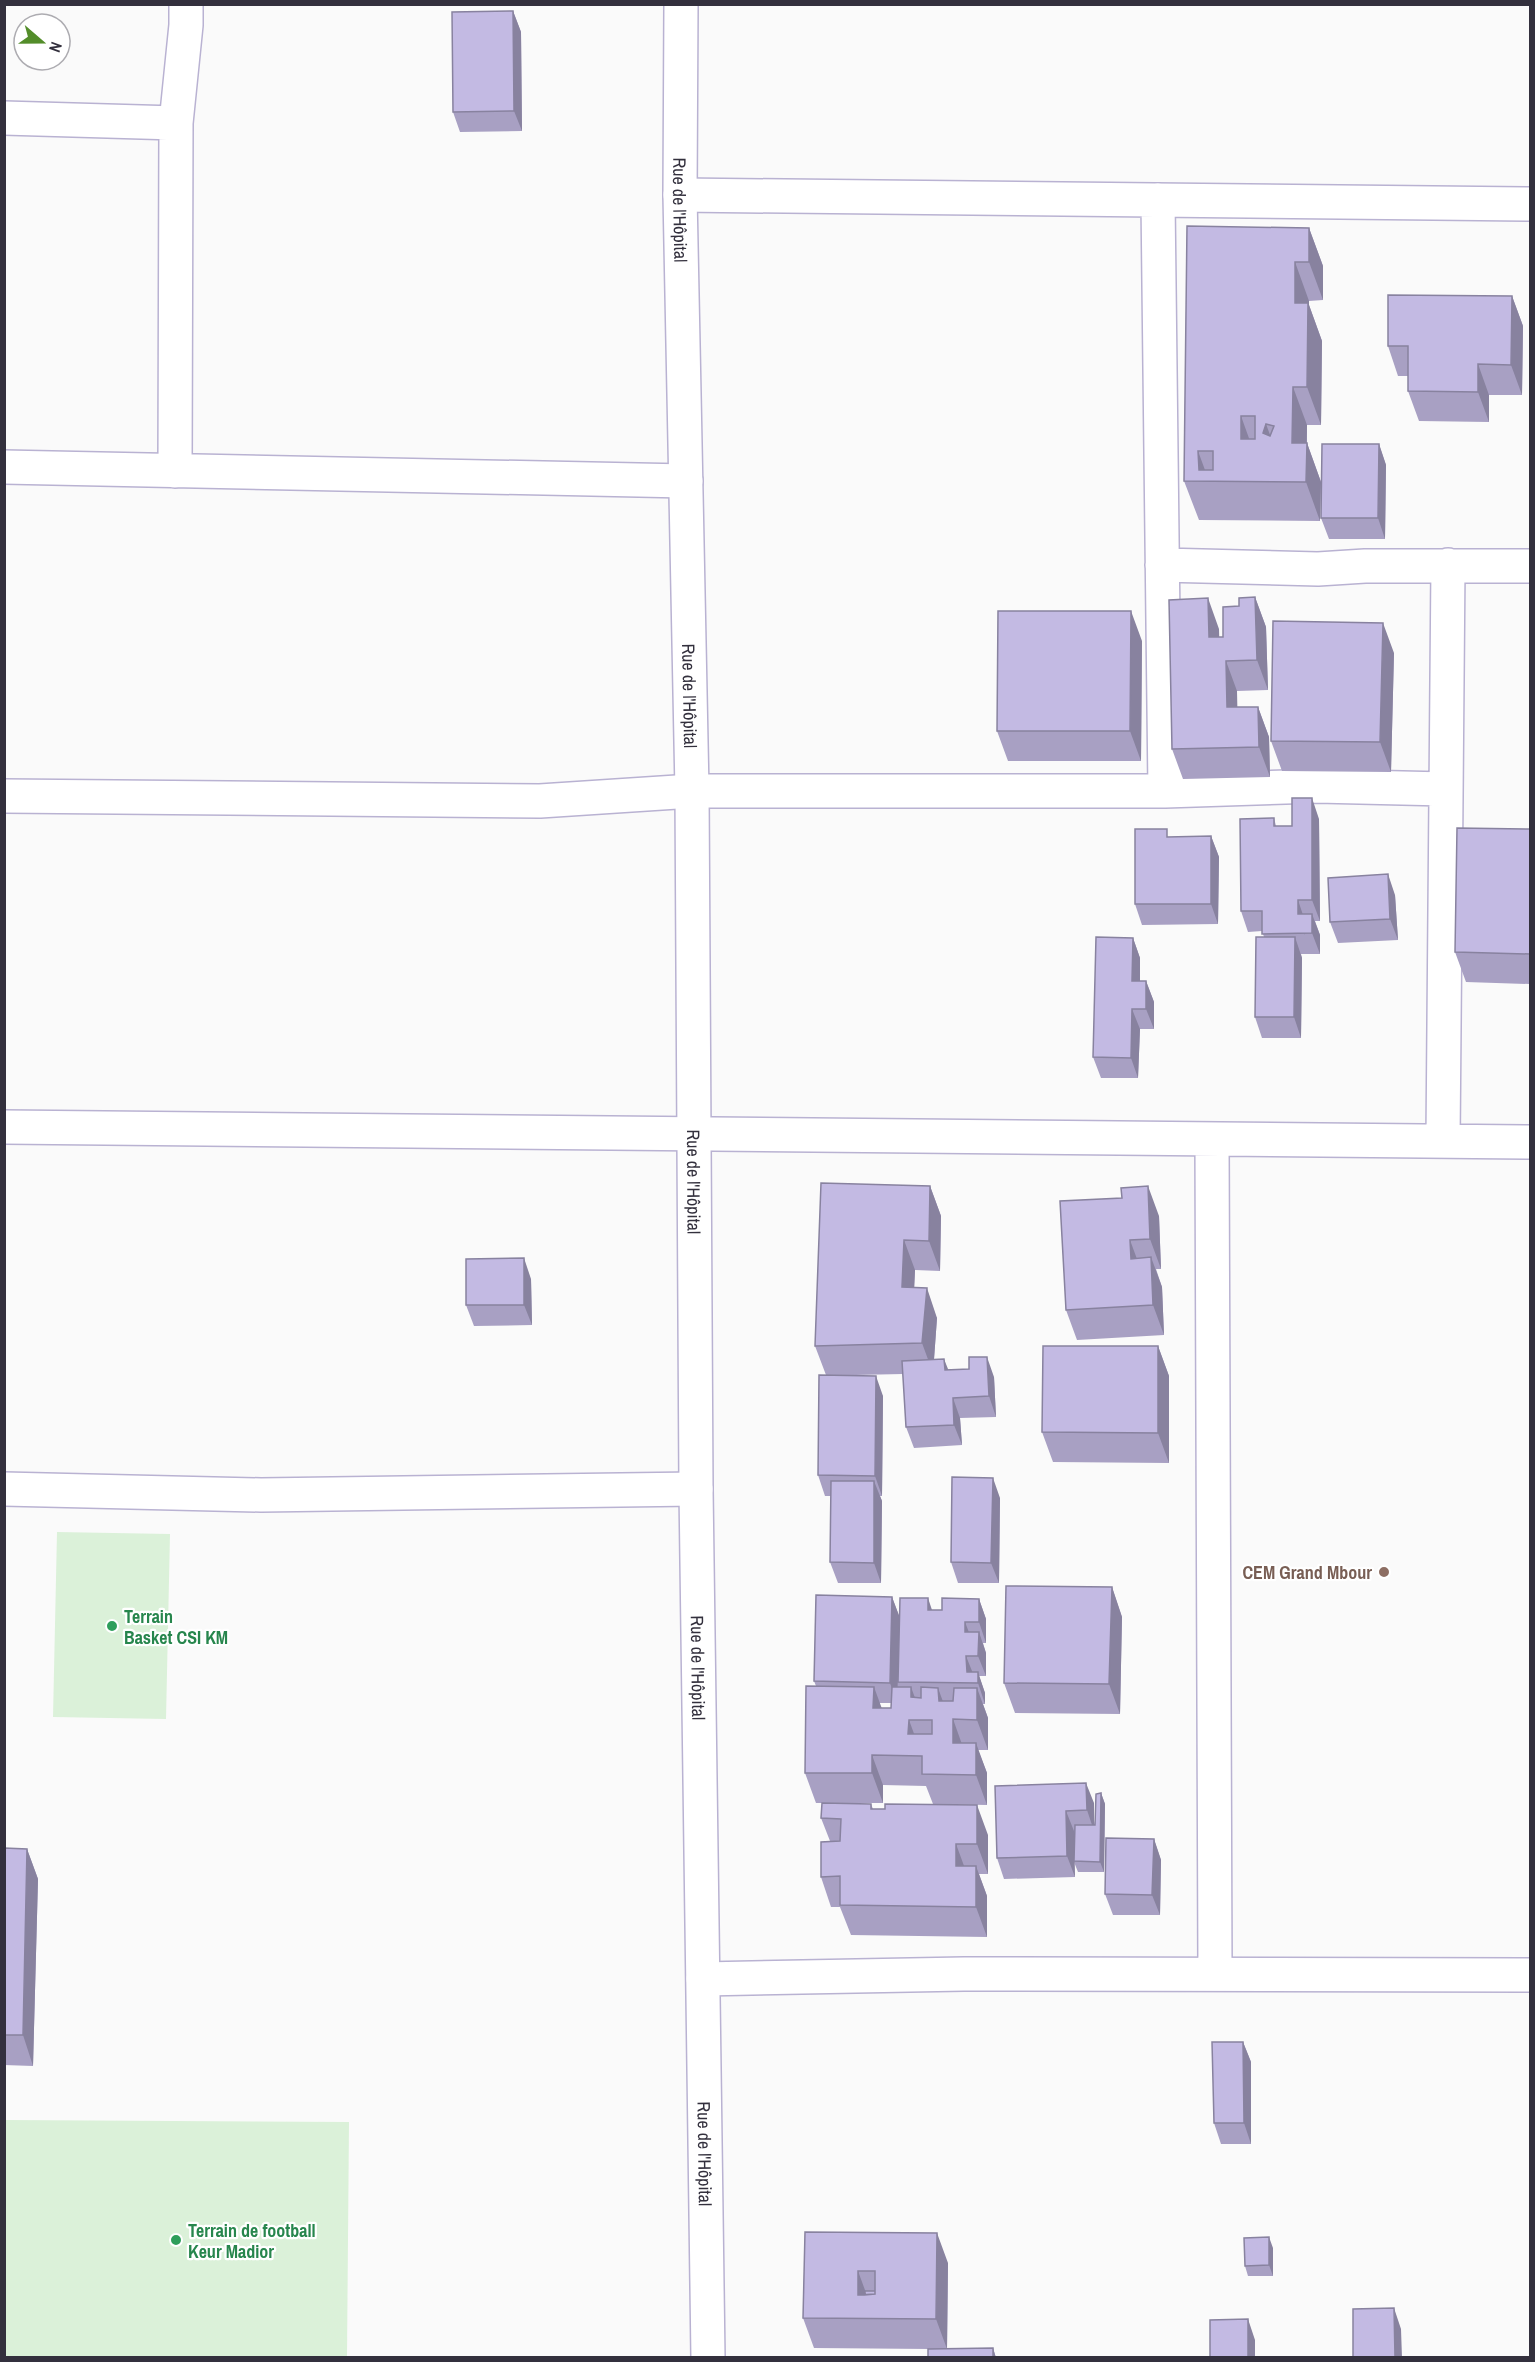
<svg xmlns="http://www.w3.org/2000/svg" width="1535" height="2362" viewBox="0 0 1535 2362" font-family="'Archivo Narrow',sans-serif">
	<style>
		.green { fill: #dbf1d9 }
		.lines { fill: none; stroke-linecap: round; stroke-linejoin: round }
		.minor-casing { stroke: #b9b2d2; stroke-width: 36 }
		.major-casing { stroke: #b9b2d2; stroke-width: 36 }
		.minor { stroke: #fff; stroke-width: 33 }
		.major { stroke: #fff; stroke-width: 33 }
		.wall { fill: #a8a0c3; fill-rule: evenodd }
		.shaded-wall { fill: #88829f }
		.building { fill: #c3bae3; stroke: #88829f; stroke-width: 1.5; fill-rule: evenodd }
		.education-dot { fill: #8d6e63; stroke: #fff; stroke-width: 2 }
		.leisure-dot { fill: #2e9e5b; stroke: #fff; stroke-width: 2 }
		.labels { text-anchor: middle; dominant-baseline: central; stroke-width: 4.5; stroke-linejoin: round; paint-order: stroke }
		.street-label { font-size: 18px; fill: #33303d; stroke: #fff }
		.education-label { font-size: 18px; font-weight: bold; fill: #785e54; stroke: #fff; text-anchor: end }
		.leisure-label { font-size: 18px; font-weight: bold; fill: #27864d; stroke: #fff; text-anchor: start }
	</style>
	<rect width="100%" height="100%" fill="#fafafa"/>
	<path class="green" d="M 57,1532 L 170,1534 L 166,1719 L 53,1717 Z
		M 5,2120 L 349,2122 L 347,2357 L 5,2357 Z"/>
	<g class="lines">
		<g class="minor-casing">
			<path id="minor" d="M 4,118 L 176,123
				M 680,195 L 1530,204
				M 1158,200 L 1165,791
				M 4,467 L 686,481
				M 175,471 L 176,123 L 186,25 L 186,4
				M 1162,565 L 1318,569 L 1365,566 L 1530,566
				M 4,796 L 540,801 L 692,791 L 1165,791 L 1317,786 L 1445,789
				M 4,1127 L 1530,1142
				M 1212,1139 L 1215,1974
				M 1443,1141 L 1448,565
				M 4,1489 L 261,1495 L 696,1489
				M 703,1979 L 964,1974 L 1530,1975"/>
		</g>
		<g class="major-casing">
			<g id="major">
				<path id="s1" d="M 681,4 L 680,195 L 692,791 L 696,1489 L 708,2358"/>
			</g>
		</g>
		<use href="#minor" class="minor"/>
		<use href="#major" class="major"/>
	</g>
	<path class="wall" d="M 513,11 L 521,32 L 522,131 L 460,132 L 453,112 Z
		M 1187,226 L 1309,228 L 1323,266 L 1323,300 L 1309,301 L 1309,305 L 1322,341 L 1321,425 L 1307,425 L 1307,443 L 1321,482 L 1320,521 L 1199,520 L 1184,481 Z
		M 1512,296 L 1523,326 L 1522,395 L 1489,395 L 1489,422 L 1419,421 L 1408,391 L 1408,376 L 1398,376 L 1388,346 Z
		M 1379,444 L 1386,465 L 1385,539 L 1329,539 L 1321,518 Z
		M 1255,597 L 1266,627 L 1268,690 L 1237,691 L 1237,707 L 1258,707 L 1269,737 L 1270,777 L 1183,779 L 1172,749 L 1219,629 L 1219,637 L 1223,637 L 1239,606 Z
		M 1142,641 L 1141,761 L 1008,761 L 997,731 Z
		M 1394,653 L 1391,772 L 1282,771 L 1271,741 Z
		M 1274,818 L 1276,826 L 1292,826 L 1319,819 L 1320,921 L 1315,921 L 1320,935 L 1320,954 L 1301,954 L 1302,958 L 1301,1038 L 1262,1038 L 1255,1017 L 1264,937 L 1262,931 L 1248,932 L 1241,911 Z
		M 1530,829 L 1530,984 L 1466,982 L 1455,952 Z
		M 1211,836 L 1219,857 L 1218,924 L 1142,925 L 1135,904 Z
		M 1395,895 L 1398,940 L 1338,943 L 1330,922 Z
		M 1133,938 L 1140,958 L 1140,981 L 1146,981 L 1154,1002 L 1154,1029 L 1140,1029 L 1138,1078 L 1101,1078 L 1093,1057 Z
		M 930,1186 L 941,1216 L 940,1271 L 915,1270 L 914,1287 L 937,1318 L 934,1359 L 948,1370 L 994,1377 L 996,1417 L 960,1418 L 962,1445 L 914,1448 L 906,1427 L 903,1374 L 856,1375 L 883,1396 L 882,1496 L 880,1496 L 882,1501 L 881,1583 L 838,1583 L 830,1562 L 831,1496 L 825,1496 L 818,1475 L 826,1375 L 815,1346 Z
		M 1060,1201 L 1159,1216 L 1161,1269 L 1156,1269 L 1162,1287 L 1164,1335 L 1077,1340 L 1066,1310 Z
		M 531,1279 L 532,1325 L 474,1326 L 466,1305 Z
		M 1158,1346 L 1169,1376 L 1169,1463 L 1053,1462 L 1042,1432 Z
		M 1000,1498 L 999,1583 L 958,1583 L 951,1562 Z
		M 1112,1587 L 1122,1617 L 1120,1714 L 1015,1713 L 1004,1683 Z
		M 892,1597 L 899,1616 L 932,1610 L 942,1610 L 979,1599 L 986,1619 L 986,1643 L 983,1643 L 986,1653 L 986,1676 L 979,1676 L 985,1693 L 985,1704 L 983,1704 L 988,1718 L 988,1750 L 978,1750 L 987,1773 L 987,1805 L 933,1804 L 926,1786 L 883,1785 L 883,1803 L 816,1803 L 805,1773 L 816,1686 L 814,1681 ZM 879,1703 L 891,1703 L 891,1708 L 881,1708 Z
		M 995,1786 L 1094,1803 L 1094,1825 L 1101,1793 L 1105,1804 L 1104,1872 L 1078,1872 L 1074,1862 L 1075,1877 L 1004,1879 L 997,1858 Z
		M 871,1804 L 873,1809 L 988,1835 L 988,1874 L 979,1874 L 987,1896 L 987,1937 L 851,1935 L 840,1907 L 831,1907 L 821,1877 L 830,1841 L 821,1818 Z
		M 1154,1839 L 1161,1860 L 1160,1915 L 1113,1915 L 1105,1894 Z
		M 4,1848 L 27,1849 L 38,1879 L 33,2066 L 4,2065 Z
		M 1243,2042 L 1251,2062 L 1251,2144 L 1221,2144 L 1214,2123 Z
		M 805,2232 L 948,2263 L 947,2349 L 993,2348 L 996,2358 L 928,2358 L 930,2349 L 814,2348 L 803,2318 Z
		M 1273,2248 L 1273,2276 L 1248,2276 L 1245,2266 Z"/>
	<path class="shaded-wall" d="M 513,11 L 521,32 L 522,131 L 514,111 Z
		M 1309,228 L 1323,266 L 1323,300 L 1309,262 Z
		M 1295,262 L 1309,301 L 1309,305 L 1322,341 L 1321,425 L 1307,387 L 1295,303 Z
		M 1512,296 L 1523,326 L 1522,395 L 1511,365 Z
		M 1478,364 L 1489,395 L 1489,422 L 1478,392 Z
		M 1293,387 L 1307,425 L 1306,481 L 1292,443 Z
		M 1241,416 L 1255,455 L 1241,439 Z
		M 1266,424 L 1280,462 L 1263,433 Z
		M 1307,443 L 1321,482 L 1320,521 L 1306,482 Z
		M 1379,444 L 1386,465 L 1385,539 L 1378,518 Z
		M 1198,451 L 1209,481 L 1199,470 Z
		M 1255,597 L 1266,627 L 1268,690 L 1257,660 Z
		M 1208,598 L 1219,629 L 1220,667 L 1209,637 Z
		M 1131,611 L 1142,641 L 1141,761 L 1130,731 Z
		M 1383,623 L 1394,653 L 1391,772 L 1380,742 Z
		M 1226,661 L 1237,691 L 1238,737 L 1227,707 Z
		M 1258,707 L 1269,737 L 1270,777 L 1259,747 Z
		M 1312,798 L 1319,819 L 1320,921 L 1312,900 Z
		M 1211,836 L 1219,857 L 1218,924 L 1211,904 Z
		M 1388,874 L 1395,895 L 1398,940 L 1390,919 Z
		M 1298,900 L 1305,921 L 1305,935 L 1298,914 Z
		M 1312,914 L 1320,935 L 1320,954 L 1312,933 Z
		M 1295,937 L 1302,958 L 1301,1038 L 1294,1017 Z
		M 1133,938 L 1140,958 L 1140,1002 L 1132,981 Z
		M 1146,981 L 1154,1002 L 1154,1029 L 1146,1009 Z
		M 1132,1009 L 1140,1029 L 1138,1078 L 1131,1058 Z
		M 930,1186 L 941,1216 L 940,1271 L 929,1241 Z
		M 1148,1186 L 1159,1216 L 1161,1269 L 1150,1239 Z
		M 904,1240 L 915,1270 L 913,1317 L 902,1287 Z
		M 1130,1240 L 1141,1270 L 1131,1259 Z
		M 1151,1257 L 1162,1287 L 1164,1335 L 1153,1305 Z
		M 524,1258 L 531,1279 L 532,1325 L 524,1305 Z
		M 927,1288 L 937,1318 L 933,1373 L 922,1343 Z
		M 1158,1346 L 1169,1376 L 1169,1463 L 1158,1433 Z
		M 987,1357 L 994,1377 L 996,1417 L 989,1396 Z
		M 944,1359 L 952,1379 L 945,1370 Z
		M 876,1376 L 883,1396 L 882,1496 L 875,1476 Z
		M 953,1398 L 960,1418 L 962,1445 L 954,1425 Z
		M 993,1478 L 1000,1498 L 999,1583 L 991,1563 Z
		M 874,1481 L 882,1501 L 881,1583 L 874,1563 Z
		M 1112,1587 L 1122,1617 L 1120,1714 L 1109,1684 Z
		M 892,1597 L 900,1618 L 897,1703 L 890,1683 Z
		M 928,1598 L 935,1619 L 928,1610 Z
		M 979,1599 L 986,1619 L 986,1643 L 979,1622 Z
		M 965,1622 L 973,1643 L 965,1632 Z
		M 979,1632 L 986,1653 L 986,1676 L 978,1656 Z
		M 966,1656 L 974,1676 L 967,1672 Z
		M 978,1672 L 985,1693 L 985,1704 L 978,1683 Z
		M 874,1687 L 885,1717 L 873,1708 Z
		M 911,1687 L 922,1717 L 911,1697 Z
		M 938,1688 L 949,1718 L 939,1701 Z
		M 977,1688 L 988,1718 L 988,1750 L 977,1720 Z
		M 953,1719 L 964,1750 L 953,1743 Z
		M 909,1720 L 920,1750 L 908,1734 Z
		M 976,1743 L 987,1773 L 987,1805 L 976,1775 Z
		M 872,1755 L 883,1785 L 883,1803 L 872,1773 Z
		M 1086,1783 L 1094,1803 L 1094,1831 L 1087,1810 Z
		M 1101,1793 L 1105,1804 L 1104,1872 L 1100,1862 Z
		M 977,1805 L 988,1835 L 988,1874 L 977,1844 Z
		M 1066,1811 L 1074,1831 L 1075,1877 L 1067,1856 Z
		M 1154,1839 L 1161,1860 L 1160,1915 L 1152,1895 Z
		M 956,1844 L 967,1874 L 956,1866 Z
		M 27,1849 L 38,1879 L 33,2066 L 23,2035 Z
		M 976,1866 L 987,1896 L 987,1937 L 976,1907 Z
		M 1243,2042 L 1251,2062 L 1251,2144 L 1244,2123 Z
		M 937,2233 L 948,2263 L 947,2349 L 936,2319 Z
		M 1269,2237 L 1273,2248 L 1273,2276 L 1269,2265 Z
		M 858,2271 L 869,2301 L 858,2295 Z
		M 1394,2308 L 1401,2329 L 1402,2358 L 1395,2358 Z
		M 1248,2319 L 1255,2340 L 1255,2358 L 1248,2358 Z
		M 993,2348 L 996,2358 L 993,2358 Z"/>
	<path class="building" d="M 513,11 L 514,111 L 453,112 L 452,12 Z
		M 1187,226 L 1309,228 L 1309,262 L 1295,262 L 1295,303 L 1308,303 L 1307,387 L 1293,387 L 1292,443 L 1307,443 L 1306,482 L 1184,481 ZM 1241,416 L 1255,416 L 1255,439 L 1241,439 ZM 1266,424 L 1274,426 L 1270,436 L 1263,433 ZM 1198,451 L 1213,451 L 1213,470 L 1199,470 Z
		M 1388,295 L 1512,296 L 1511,365 L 1478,364 L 1478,392 L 1408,391 L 1408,346 L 1388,346 Z
		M 1322,444 L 1379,444 L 1378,518 L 1321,518 Z
		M 1255,597 L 1257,660 L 1226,661 L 1227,707 L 1258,707 L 1259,747 L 1172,749 L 1169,600 L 1208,598 L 1209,637 L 1223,637 L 1223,607 L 1239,606 L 1239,598 Z
		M 998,611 L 1131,611 L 1130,731 L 997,731 Z
		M 1273,621 L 1383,623 L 1380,742 L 1271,741 Z
		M 1292,798 L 1312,798 L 1312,900 L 1298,900 L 1298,914 L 1312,914 L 1312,933 L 1262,934 L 1262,911 L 1241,911 L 1240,819 L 1274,818 L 1274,826 L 1292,826 Z
		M 1457,828 L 1530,829 L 1530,954 L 1455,952 Z
		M 1135,829 L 1167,829 L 1167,837 L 1211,836 L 1211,904 L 1135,904 Z
		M 1388,874 L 1390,919 L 1330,922 L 1328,878 Z
		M 1096,937 L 1133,938 L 1132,981 L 1146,981 L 1146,1009 L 1132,1009 L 1131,1058 L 1093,1057 Z
		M 1256,937 L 1295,937 L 1294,1017 L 1255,1017 Z
		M 821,1183 L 930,1186 L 929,1241 L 904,1240 L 902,1287 L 927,1288 L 922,1343 L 815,1346 Z
		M 1148,1186 L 1150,1239 L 1130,1240 L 1131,1259 L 1151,1257 L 1153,1305 L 1066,1310 L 1060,1201 L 1122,1198 L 1121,1188 Z
		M 524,1258 L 524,1305 L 466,1305 L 466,1259 Z
		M 1043,1346 L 1158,1346 L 1158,1433 L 1042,1432 Z
		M 969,1357 L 987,1357 L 989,1396 L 953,1398 L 954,1425 L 906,1427 L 902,1361 L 944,1359 L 945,1370 L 969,1369 Z
		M 819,1375 L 876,1376 L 875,1476 L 818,1475 Z
		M 952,1477 L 993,1478 L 991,1563 L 951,1562 Z
		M 831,1481 L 874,1481 L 874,1563 L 830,1562 Z
		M 1006,1586 L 1112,1587 L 1109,1684 L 1004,1683 Z
		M 816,1595 L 892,1597 L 890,1683 L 814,1681 Z
		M 900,1598 L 928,1598 L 928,1610 L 942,1610 L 942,1598 L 979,1599 L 979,1622 L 965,1622 L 965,1632 L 979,1632 L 978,1656 L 966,1656 L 967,1672 L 978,1672 L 978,1683 L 898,1682 Z
		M 806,1686 L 874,1687 L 873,1708 L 891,1708 L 892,1687 L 911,1687 L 911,1697 L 921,1698 L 921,1687 L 938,1688 L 939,1701 L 953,1701 L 954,1688 L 977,1688 L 977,1720 L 953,1719 L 953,1743 L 976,1743 L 976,1775 L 922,1774 L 922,1756 L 872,1755 L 872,1773 L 805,1773 ZM 909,1720 L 932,1720 L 932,1734 L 908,1734 Z
		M 1086,1783 L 1087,1810 L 1066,1811 L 1067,1856 L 997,1858 L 995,1786 Z
		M 1101,1793 L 1100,1862 L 1074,1861 L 1075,1825 L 1095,1825 L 1096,1794 Z
		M 822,1803 L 871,1804 L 871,1809 L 885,1809 L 885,1804 L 977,1805 L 977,1844 L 956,1844 L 956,1866 L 976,1866 L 976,1907 L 840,1905 L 840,1876 L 821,1877 L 821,1842 L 840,1841 L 841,1819 L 821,1818 Z
		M 1106,1838 L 1154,1839 L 1152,1895 L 1105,1894 Z
		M 4,1848 L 27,1849 L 23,2035 L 4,2035 Z
		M 1212,2042 L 1243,2042 L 1244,2123 L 1214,2123 Z
		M 805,2232 L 937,2233 L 936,2319 L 803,2318 ZM 858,2271 L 875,2271 L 875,2294 L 858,2295 Z
		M 1269,2237 L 1269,2265 L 1245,2266 L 1244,2238 Z
		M 865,2291 L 875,2291 L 875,2294 L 865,2295 Z
		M 1394,2308 L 1395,2358 L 1353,2358 L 1353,2309 Z
		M 1248,2319 L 1248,2358 L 1210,2358 L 1210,2320 Z
		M 993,2348 L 993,2358 L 928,2358 L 928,2349 Z"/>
	<circle class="education-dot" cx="1384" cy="1572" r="6"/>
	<g class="leisure-dot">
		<circle cx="112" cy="1626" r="6"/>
		<circle cx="176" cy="2240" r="6"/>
	</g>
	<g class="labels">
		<g class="street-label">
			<text stroke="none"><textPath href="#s1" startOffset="206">Rue de l'Hôpital</textPath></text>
			<text stroke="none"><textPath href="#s1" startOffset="692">Rue de l'Hôpital</textPath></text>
			<text stroke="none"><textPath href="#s1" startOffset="1178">Rue de l'Hôpital</textPath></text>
			<text stroke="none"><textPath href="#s1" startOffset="1664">Rue de l'Hôpital</textPath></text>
			<text stroke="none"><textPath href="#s1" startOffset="2150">Rue de l'Hôpital</textPath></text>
		</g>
		<g class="education-label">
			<text x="1372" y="1572">CEM Grand Mbour</text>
		</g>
		<g class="leisure-label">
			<text x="124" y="1616">Terrain<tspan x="124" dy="21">Basket CSI KM</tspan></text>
			<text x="188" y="2230">Terrain de football<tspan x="188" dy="21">Keur Madior</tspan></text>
		</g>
	</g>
	<rect width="1535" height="2362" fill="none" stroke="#33303d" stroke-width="12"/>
	<g transform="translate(42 42) rotate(110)"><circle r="28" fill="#ffffff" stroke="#adacb1" stroke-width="1.5"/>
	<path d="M0-4.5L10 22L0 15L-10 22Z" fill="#538d2a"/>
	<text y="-9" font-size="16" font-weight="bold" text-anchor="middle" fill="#33303d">N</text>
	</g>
</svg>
